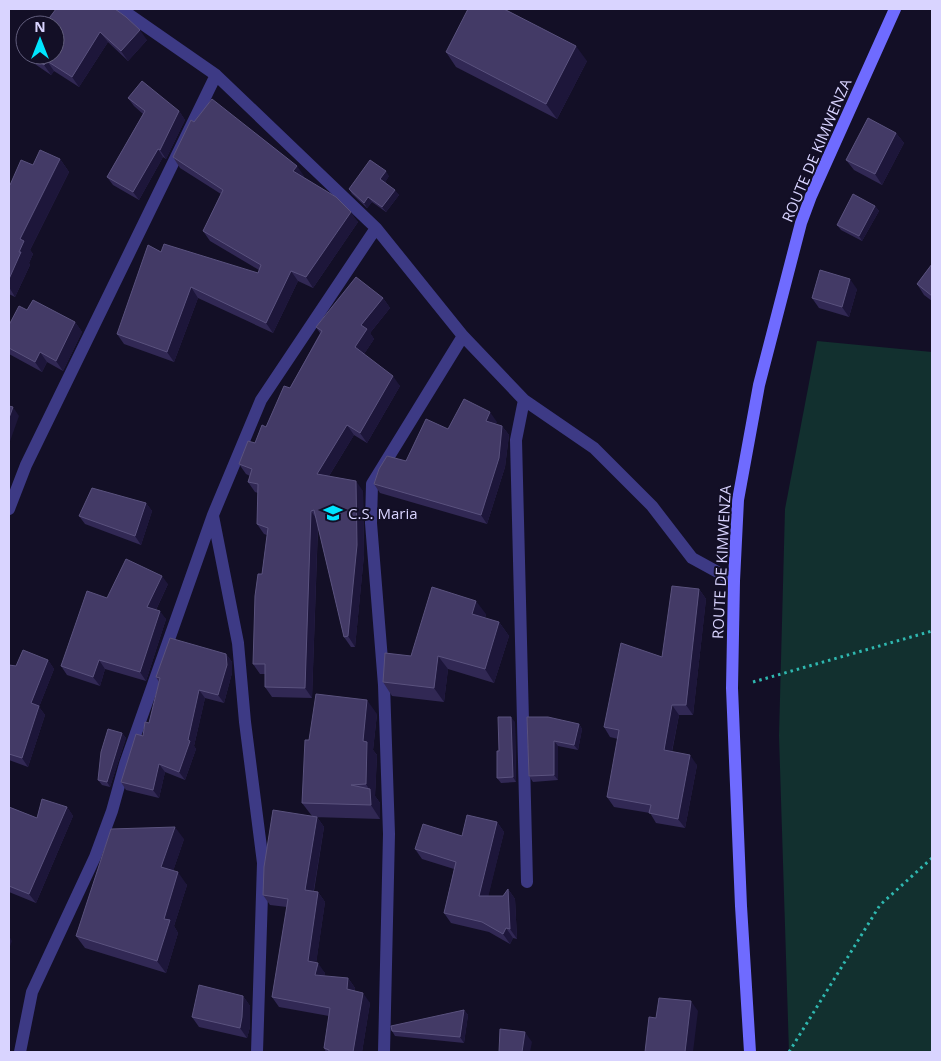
<svg xmlns="http://www.w3.org/2000/svg" width="941" height="1061" viewBox="0 0 941 1061" font-family="'Open Sans',sans-serif">
	<style>
		.green { fill: #12302f }
		.lines { fill: none; stroke-linecap: round; stroke-linejoin: round }
		.path { stroke: #2fb8b0; stroke-width: 3; stroke-dasharray: 2.5 4; stroke-linecap: butt }
		.street { stroke: #3d3a85; stroke-width: 12 }
		.secondary { stroke: #6f6bff; stroke-width: 12 }
		.wall { fill: #312854 }
		.shaded-wall { fill: #1d163a }
		.building { fill: #433a66; stroke: #5a527e }
		.labels { text-anchor: middle; dominant-baseline: central; stroke-width: 4; stroke-linejoin: round; paint-order: stroke }
		.street-label { font-size: 15px; fill: #d9d4ff; stroke: #130f26 }
		.poi-label { font-size: 15px; fill: #d9d4ff; stroke: #130f26; text-anchor: start }
	</style>
	<rect width="100%" height="100%" fill="#130f26"/>
	<path class="green" d="M 817,341 L 932,352 L 932,1052 L 789,1052 L 779,736 L 785,509 Z"/>
	<g class="lines">
		<path class="path" d="M 753,682 L 932,631
			M 789,1052 L 880,905 L 932,858"/>
		<path class="street" d="M 121,9 L 216,75 L 376,228 L 463,336 L 524,400 L 594,448 L 652,506 L 692,558 L 734,581
			M 524,400 L 516,440 L 527,882
			M 9,509 L 26,465 L 216,75
			M 213,516 L 238,643 L 245,722 L 263,863 L 257,1052
			M 20,1052 L 32,992 L 95,857 L 112,811 L 125,764 L 213,515 L 261,400 L 376,228
			M 384,1052 L 389,834 L 384,685 L 371,523 L 372,484 L 463,336"/>
		<path class="secondary" d="M 750,1052 L 741,906 L 732,688 L 734,581 L 738,500 L 759,385 L 801,223 L 811,196 L 895,9"/>
	</g>
	<path class="wall" d="M 56,9 L 147,40 L 128,61 L 108,42 L 79,87 L 54,71 L 51,75 L 32,62 L 27,55 L 55,55 Z
		M 446,52 L 587,61 L 557,119 L 456,67 Z
		M 128,98 L 179,111 L 185,120 L 166,159 L 163,157 L 139,200 L 113,185 L 107,177 L 143,114 L 134,106 Z
		M 194,122 L 304,176 L 303,177 L 358,222 L 313,288 L 298,281 L 273,333 L 198,298 L 174,362 L 124,344 L 117,334 L 161,252 L 258,273 L 259,270 L 210,241 L 203,231 L 221,194 L 180,168 L 173,157 Z
		M 896,133 L 904,143 L 882,185 L 854,170 L 846,160 Z
		M 60,159 L 69,172 L 30,250 L 33,254 L 29,263 L 30,265 L 15,297 L 9,294 L 9,184 L 10,185 L 33,165 Z
		M 389,176 L 385,182 L 399,195 L 386,212 L 372,202 L 367,208 L 352,194 L 349,189 Z
		M 875,206 L 879,211 L 862,241 L 841,230 L 837,225 Z
		M 932,264 L 932,301 L 924,295 L 917,284 Z
		M 857,289 L 849,317 L 819,308 L 812,298 Z
		M 383,298 L 390,308 L 370,333 L 374,339 L 364,354 L 400,386 L 367,443 L 354,435 L 329,476 L 363,491 L 364,555 L 355,647 L 351,647 L 344,637 L 318,527 L 312,698 L 272,697 L 265,687 L 265,674 L 260,674 L 253,664 L 262,574 L 267,535 L 264,534 L 257,524 L 258,493 L 255,492 L 248,482 L 250,476 L 246,474 L 239,464 L 266,427 L 290,388 L 320,333 L 316,327 Z
		M 27,310 L 75,322 L 82,332 L 63,371 L 47,362 L 42,372 L 9,354 L 9,325 Z
		M 497,422 L 495,424 L 502,426 L 509,435 L 505,467 L 487,524 L 380,493 L 374,484 L 448,429 Z
		M 146,503 L 152,511 L 141,545 L 85,524 L 79,516 Z
		M 168,584 L 156,610 L 166,619 L 146,681 L 105,669 L 100,686 L 67,675 L 61,666 L 107,598 Z
		M 699,589 L 706,599 L 693,715 L 679,715 L 672,752 L 697,765 L 685,828 L 656,823 L 650,813 L 614,807 L 607,797 L 618,739 L 610,737 L 604,727 L 662,657 Z
		M 486,614 L 485,618 L 499,622 L 509,636 L 494,683 L 448,669 L 444,702 L 392,696 L 383,682 L 411,656 Z
		M 226,654 L 232,662 L 232,673 L 224,703 L 205,698 L 194,746 L 196,749 L 185,780 L 165,772 L 159,798 L 126,790 L 121,782 L 143,736 L 149,723 L 159,682 L 156,677 Z
		M 48,660 L 54,669 L 39,707 L 45,715 L 28,767 L 9,760 L 9,665 L 16,666 Z
		M 377,714 L 373,750 L 377,755 L 375,796 L 380,803 L 380,819 L 313,817 L 317,817 L 324,827 L 314,891 L 318,892 L 325,902 L 316,963 L 325,973 L 324,976 L 348,978 L 355,988 L 355,991 L 370,1003 L 362,1052 L 326,1052 L 324,1048 L 329,1016 L 279,1007 L 272,997 L 287,907 L 270,905 L 263,895 L 312,816 L 302,803 L 309,740 Z
		M 527,717 L 579,724 L 582,729 L 578,750 L 558,746 L 558,780 L 533,782 L 529,776 Z
		M 515,722 L 516,782 L 501,783 L 497,778 L 499,751 Z
		M 122,733 L 126,738 L 110,787 L 102,785 L 98,780 Z
		M 9,807 L 37,818 L 67,807 L 73,816 L 36,903 L 9,892 Z
		M 497,822 L 504,832 L 488,896 L 503,896 L 508,889 L 515,899 L 517,939 L 513,938 L 510,944 L 489,932 L 451,923 L 444,913 L 454,869 L 422,859 L 415,849 L 462,836 Z
		M 184,839 L 173,871 L 187,885 L 174,926 L 178,933 L 166,973 L 85,948 L 76,936 Z
		M 243,996 L 250,1006 L 250,1027 L 247,1038 L 199,1027 L 192,1017 Z
		M 464,1010 L 468,1015 L 464,1043 L 395,1036 L 392,1031 Z"/>
	<path class="shaded-wall" d="M 140,30 L 147,40 L 128,61 L 121,51 Z
		M 100,32 L 108,42 L 79,87 L 72,77 Z
		M 576,46 L 587,61 L 557,119 L 546,104 Z
		M 47,61 L 54,71 L 51,75 L 44,65 Z
		M 179,111 L 185,120 L 166,159 L 160,150 Z
		M 896,133 L 904,143 L 882,185 L 875,174 Z
		M 158,149 L 163,157 L 139,200 L 133,192 Z
		M 60,159 L 69,172 L 30,250 L 33,254 L 29,263 L 30,265 L 15,297 L 9,287 L 9,279 L 19,252 L 20,239 Z
		M 297,166 L 304,176 L 300,181 L 293,171 Z
		M 386,171 L 389,176 L 384,184 L 380,179 Z
		M 395,190 L 399,195 L 386,212 L 382,207 Z
		M 368,197 L 372,202 L 367,208 L 364,203 Z
		M 875,206 L 879,211 L 862,241 L 859,236 Z
		M 351,212 L 358,222 L 313,288 L 306,277 Z
		M 291,271 L 298,281 L 273,333 L 266,323 Z
		M 850,279 L 857,289 L 849,317 L 842,307 Z
		M 191,287 L 198,298 L 174,362 L 167,352 Z
		M 383,298 L 390,308 L 370,333 L 374,339 L 362,357 L 355,347 L 361,325 Z
		M 75,322 L 82,332 L 63,371 L 56,361 Z
		M 40,352 L 47,362 L 42,372 L 35,362 Z
		M 393,376 L 400,386 L 367,443 L 360,433 Z
		M 13,407 L 19,416 L 9,444 L 9,418 Z
		M 490,412 L 497,422 L 492,430 L 486,421 Z
		M 347,425 L 354,435 L 324,484 L 317,474 Z
		M 502,426 L 509,435 L 505,467 L 487,524 L 481,515 Z
		M 356,481 L 363,491 L 364,555 L 355,647 L 348,636 Z
		M 146,503 L 152,511 L 141,545 L 135,536 Z
		M 311,511 L 318,521 L 312,698 L 305,688 Z
		M 162,576 L 168,584 L 153,616 L 147,607 Z
		M 699,589 L 706,599 L 693,715 L 686,705 Z
		M 476,601 L 486,614 L 482,627 L 472,614 Z
		M 160,611 L 166,619 L 146,681 L 140,672 Z
		M 499,622 L 509,636 L 494,683 L 485,669 Z
		M 226,654 L 232,662 L 232,673 L 224,703 L 218,695 Z
		M 438,656 L 448,669 L 444,702 L 434,688 Z
		M 48,660 L 54,669 L 39,707 L 45,715 L 28,767 L 22,758 L 31,703 Z
		M 99,660 L 105,669 L 100,686 L 93,677 Z
		M 199,690 L 205,698 L 194,746 L 196,749 L 185,780 L 179,772 L 188,740 Z
		M 367,700 L 377,714 L 373,750 L 377,755 L 375,796 L 380,803 L 380,819 L 371,805 L 370,791 L 366,784 L 363,741 Z
		M 672,705 L 679,715 L 670,760 L 664,750 Z
		M 511,717 L 515,722 L 516,782 L 513,777 Z
		M 579,724 L 582,729 L 578,750 L 574,745 Z
		M 122,733 L 126,738 L 110,787 L 107,782 Z
		M 554,741 L 558,746 L 558,780 L 554,775 Z
		M 690,755 L 697,765 L 685,828 L 678,819 Z
		M 159,764 L 165,772 L 159,798 L 153,790 Z
		M 67,807 L 73,816 L 36,903 L 29,894 Z
		M 317,817 L 324,827 L 312,900 L 305,890 Z
		M 497,822 L 504,832 L 486,906 L 479,896 Z
		M 175,827 L 184,839 L 170,880 L 161,867 Z
		M 178,872 L 187,885 L 174,926 L 178,933 L 166,973 L 157,961 L 164,919 Z
		M 508,889 L 515,899 L 517,939 L 510,929 Z
		M 318,892 L 325,902 L 315,971 L 308,961 Z
		M 506,928 L 513,938 L 510,944 L 503,934 Z
		M 9,936 L 12,941 L 9,949 Z
		M 318,963 L 325,973 L 322,985 L 315,975 Z
		M 348,978 L 355,988 L 354,999 L 347,989 Z
		M 363,993 L 370,1003 L 362,1052 L 353,1052 Z
		M 243,996 L 250,1006 L 250,1027 L 247,1038 L 240,1028 Z
		M 691,1001 L 698,1011 L 693,1052 L 685,1052 Z
		M 464,1010 L 468,1015 L 464,1043 L 460,1037 Z
		M 525,1032 L 532,1042 L 530,1052 L 522,1052 Z"/>
	<path class="building" d="M 56,9 L 115,9 L 126,17 L 140,30 L 121,51 L 100,32 L 72,77 L 47,61 L 44,65 L 30,55 L 55,55 L 55,25 L 44,25 Z
		M 468,9 L 504,9 L 576,46 L 546,104 L 446,52 Z
		M 142,81 L 179,111 L 160,150 L 158,149 L 133,192 L 107,177 L 145,111 L 128,98 Z
		M 212,99 L 297,166 L 293,171 L 336,197 L 351,212 L 306,277 L 291,271 L 266,323 L 191,287 L 167,352 L 117,334 L 148,245 L 161,252 L 164,244 L 258,273 L 261,265 L 203,231 L 223,190 L 173,157 L 191,120 L 194,122 Z
		M 868,118 L 896,133 L 875,174 L 846,160 Z
		M 40,150 L 60,159 L 20,239 L 24,241 L 19,252 L 21,252 L 9,279 L 9,184 L 10,185 L 21,160 L 33,165 Z
		M 370,160 L 386,171 L 380,179 L 395,190 L 382,207 L 368,197 L 364,203 L 349,189 Z
		M 853,194 L 875,206 L 859,236 L 837,225 Z
		M 932,264 L 932,296 L 917,284 Z
		M 820,270 L 850,279 L 842,307 L 812,298 Z
		M 356,277 L 383,298 L 361,325 L 367,329 L 355,347 L 393,376 L 360,433 L 347,425 L 317,474 L 356,481 L 357,545 L 348,636 L 344,637 L 314,510 L 311,511 L 305,688 L 265,687 L 265,664 L 253,664 L 255,596 L 258,574 L 262,574 L 268,528 L 257,524 L 258,484 L 248,482 L 252,469 L 239,464 L 248,441 L 255,443 L 262,425 L 266,427 L 284,386 L 290,388 L 322,331 L 316,327 Z
		M 33,300 L 75,322 L 56,361 L 40,352 L 35,362 L 9,348 L 9,325 L 19,306 L 27,310 Z
		M 464,399 L 490,412 L 486,421 L 502,426 L 499,458 L 481,515 L 374,484 L 379,469 L 387,456 L 406,461 L 426,419 L 448,429 Z
		M 9,406 L 13,407 L 9,418 Z
		M 92,488 L 146,503 L 135,536 L 79,516 Z
		M 126,559 L 162,576 L 147,607 L 160,611 L 140,672 L 99,660 L 93,677 L 61,666 L 87,591 L 107,598 Z
		M 672,586 L 699,589 L 686,705 L 672,705 L 664,750 L 690,755 L 678,819 L 649,813 L 651,805 L 607,797 L 619,730 L 604,727 L 621,643 L 662,657 Z
		M 432,587 L 476,601 L 472,614 L 499,622 L 485,669 L 438,656 L 434,688 L 383,682 L 385,653 L 411,656 Z
		M 170,638 L 226,654 L 227,665 L 218,695 L 199,690 L 188,740 L 190,741 L 179,772 L 159,764 L 153,790 L 121,782 L 136,734 L 143,736 L 145,722 L 149,723 L 160,678 L 156,677 Z
		M 23,650 L 48,660 L 31,703 L 39,706 L 22,758 L 9,754 L 9,665 L 16,666 Z
		M 316,694 L 367,700 L 363,741 L 367,742 L 366,784 L 351,785 L 370,789 L 371,805 L 302,803 L 305,740 L 309,740 Z
		M 498,717 L 511,717 L 513,777 L 497,778 L 497,751 L 499,751 Z
		M 527,717 L 548,717 L 579,724 L 574,745 L 554,741 L 554,775 L 529,776 Z
		M 108,729 L 122,733 L 107,782 L 98,780 L 101,752 Z
		M 42,799 L 67,807 L 29,894 L 9,886 L 9,807 L 37,818 Z
		M 273,810 L 317,817 L 305,890 L 318,892 L 308,961 L 318,963 L 315,975 L 348,978 L 347,989 L 363,993 L 353,1052 L 329,1052 L 329,1050 L 324,1048 L 330,1008 L 272,997 L 288,899 L 263,895 L 264,867 Z
		M 467,815 L 497,822 L 479,896 L 503,896 L 508,889 L 510,929 L 506,928 L 503,934 L 482,922 L 444,913 L 456,862 L 415,849 L 423,824 L 462,836 Z
		M 175,827 L 161,867 L 178,872 L 164,919 L 170,920 L 157,961 L 76,936 L 111,829 Z
		M 199,985 L 243,996 L 242,1017 L 240,1028 L 192,1017 Z
		M 659,998 L 691,1001 L 685,1052 L 645,1052 L 649,1017 L 656,1018 Z
		M 464,1010 L 460,1037 L 392,1031 L 391,1026 Z
		M 500,1029 L 525,1032 L 522,1052 L 499,1052 Z"/>
	<defs>
		<g id="school-bare" transform="scale(1.5)"><path d="M0-5L7-2L0 1L-7-2ZM-4 1L0 2.5L4 1V4Q0 6-4 4Z" fill="#00e5ff" stroke="#130f26" stroke-width="2.5" paint-order="stroke"/></g>
	</defs>
	<g fill-rule="evenodd">
		<use href="#school-bare" x="333" y="513"/>
	</g>
	<g class="labels">
		<g class="street-label">
			<text transform="translate(816 150) rotate(-67)">ROUTE DE KIMWENZA</text>
			<text transform="translate(721 562) rotate(-87)">ROUTE DE KIMWENZA</text>
		</g>
		<g class="poi-label">
			<text x="348" y="513">C.S. Maria</text>
		</g>
	</g>
	<rect width="941" height="1061" fill="none" stroke="#d9d4ff" stroke-width="20"/>
	<g transform="translate(40 40)"><circle r="24" fill="#130f26" stroke="#625e7d"/>
	<path d="M0-4L9 19L0 12L-9 19Z" fill="#00e5ff"/>
	<text y="-8" font-size="14" font-weight="bold" text-anchor="middle" fill="#d9d4ff">N</text>
	</g>
</svg>
